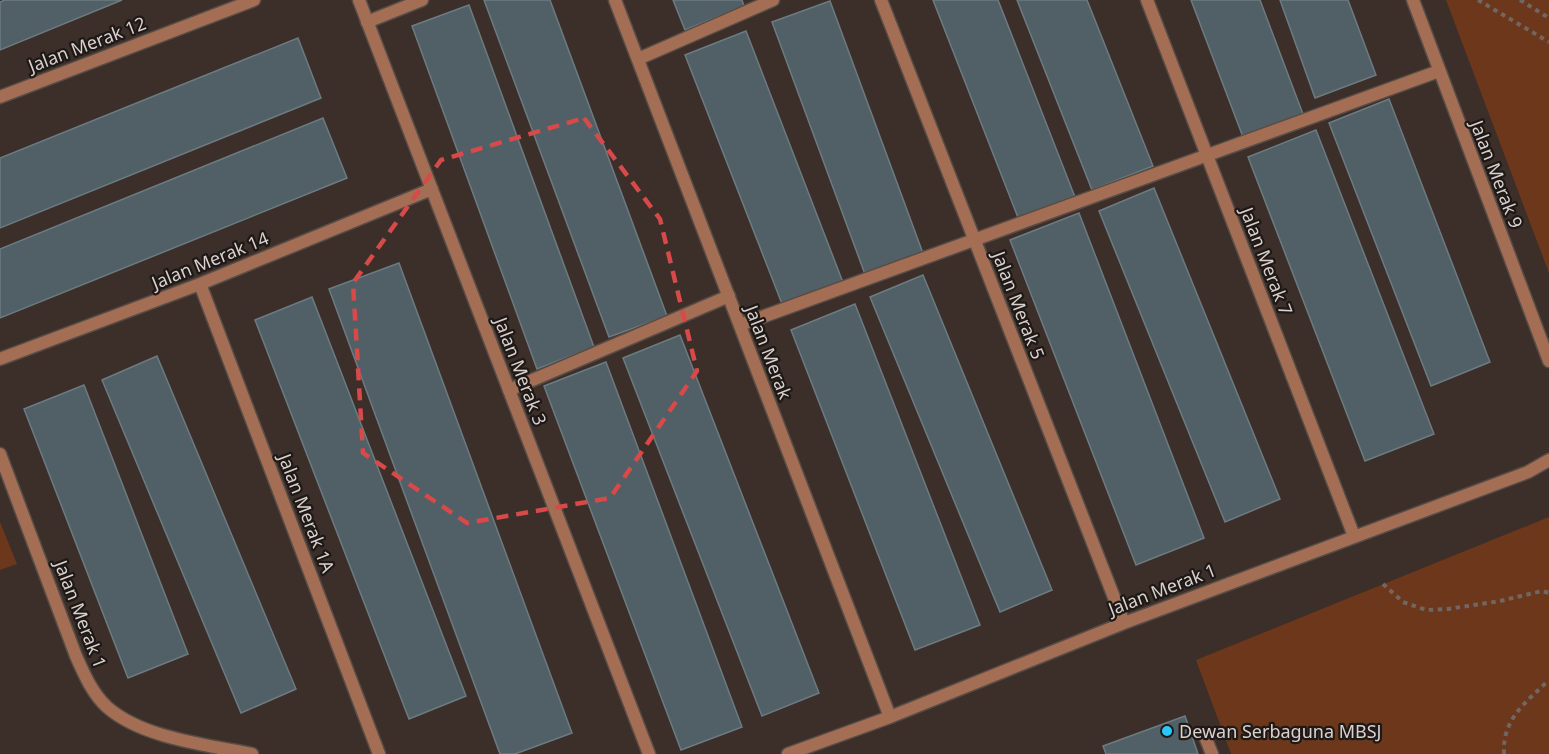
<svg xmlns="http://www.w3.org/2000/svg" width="1549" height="754" viewBox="0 0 1549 754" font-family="'Noto Sans',sans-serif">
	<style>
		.green { fill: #6c371a }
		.building { fill: #516066; stroke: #6c7b82; stroke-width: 1.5 }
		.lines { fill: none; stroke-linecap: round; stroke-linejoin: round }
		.lane-casing { stroke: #584c47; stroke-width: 15 }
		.street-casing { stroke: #584c47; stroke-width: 15 }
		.path { stroke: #726661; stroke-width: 4; stroke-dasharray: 4.5 4.5; stroke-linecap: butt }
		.lane { stroke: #a36e54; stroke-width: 12 }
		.street { stroke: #a36e54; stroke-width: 12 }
		.marked { fill: none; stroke: #d74a49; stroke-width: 4.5; stroke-dasharray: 12 8; stroke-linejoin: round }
		.poi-dot { fill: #25c9fe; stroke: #1e1916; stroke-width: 2 }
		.labels { text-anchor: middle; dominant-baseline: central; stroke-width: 4.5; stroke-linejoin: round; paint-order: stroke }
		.street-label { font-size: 18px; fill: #d9d1cd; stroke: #1e1916 }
		.poi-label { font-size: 18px; fill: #d9d1cd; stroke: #1e1916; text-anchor: start }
	</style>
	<rect width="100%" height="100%" fill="#3c2f29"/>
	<path class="green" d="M 1446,0 L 1549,0 L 1549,273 Z
		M 1549,517 L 1549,754 L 1231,754 L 1196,660 Z
		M 0,522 L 17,564 L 0,570 Z"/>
	<path class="building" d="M 5,0 L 122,0 L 0,50 L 0,2 Z
		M 484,0 L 550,0 L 667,316 L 609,337 Z
		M 673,0 L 742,0 L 744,6 L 685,30 Z
		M 933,0 L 998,0 L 1075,197 L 1019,220 Z
		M 1017,0 L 1087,0 L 1153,166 L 1092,190 Z
		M 1191,0 L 1260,0 L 1303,114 L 1243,137 Z
		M 1280,0 L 1348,0 L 1376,75 L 1315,98 Z
		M 830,1 L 924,256 L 866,277 L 772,22 Z
		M 469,5 L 594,347 L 537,369 L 412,26 Z
		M 746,31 L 844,285 L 784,309 L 685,55 Z
		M 298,38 L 321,98 L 0,228 L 0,158 Z
		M 1389,99 L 1490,362 L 1431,386 L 1329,123 Z
		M 323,118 L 347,178 L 0,318 L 0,249 Z
		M 1316,130 L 1434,434 L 1365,461 L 1248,157 Z
		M 1154,188 L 1280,499 L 1225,522 L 1099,211 Z
		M 1079,213 L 1204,538 L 1136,565 L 1010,240 Z
		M 399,263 L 572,733 L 515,754 L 500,754 L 329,289 Z
		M 923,275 L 1052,590 L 1000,612 L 870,297 Z
		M 312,297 L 466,696 L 409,719 L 255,320 Z
		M 855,304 L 980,625 L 915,650 L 791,330 Z
		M 680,335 L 819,693 L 762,716 L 623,358 Z
		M 157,356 L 296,689 L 241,713 L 102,380 Z
		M 606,362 L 742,727 L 681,750 L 544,386 Z
		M 84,385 L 188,654 L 128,678 L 24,409 Z
		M 1185,716 L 1198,754 L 1106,754 L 1103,746 Z"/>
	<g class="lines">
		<g class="lane-casing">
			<path id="lane" d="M 367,22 L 422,0
				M 638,59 L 773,0
				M 740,325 L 1439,71
				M 509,390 L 729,296
				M 1206,739 L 1212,754"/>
		</g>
		<g class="street-casing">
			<path id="street" d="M 359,0 L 649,754
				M 615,0 L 890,717
				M 881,0 L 1124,623
				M 1147,0 L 1354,536
				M 1413,0 L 1549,361
				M 0,97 L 254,0
				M 200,284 L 379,754
				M 0,359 L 200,284 L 432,189
				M 0,454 L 76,656 C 84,674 92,693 107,707 C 142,738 207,745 252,754
				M 788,754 L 890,717 L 1124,623 L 1528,472 L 1549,460"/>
		</g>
		<path class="path" d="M 1478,0 L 1549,42
			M 1520,0 L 1549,18
			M 1383,584 L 1403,602 L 1426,610 L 1448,609 L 1500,601 L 1542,591 L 1549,593
			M 1504,754 C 1502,719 1526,702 1549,680"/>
		<use href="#lane" class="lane"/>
		<use href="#street" class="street"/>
	</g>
	<path class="marked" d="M 584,118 L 660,219 L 697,371 L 610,498 L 467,523 L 363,453 L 353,283 L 441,160 Z"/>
	<circle class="poi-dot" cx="1167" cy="731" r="6"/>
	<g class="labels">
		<g class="street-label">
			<text transform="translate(87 44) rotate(-21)">Jalan Merak 12</text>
			<text transform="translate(1497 174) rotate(69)">Jalan Merak 9</text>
			<text transform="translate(210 260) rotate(-22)">Jalan Merak 14</text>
			<text transform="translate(1267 261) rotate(69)">Jalan Merak 7</text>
			<text transform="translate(1019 305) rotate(69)">Jalan Merak 5</text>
			<text transform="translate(769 352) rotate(69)">Jalan Merak</text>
			<text transform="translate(521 371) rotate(69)">Jalan Merak 3</text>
			<text transform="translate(307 513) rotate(69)">Jalan Merak 1A</text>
			<text transform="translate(1162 589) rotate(-21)">Jalan Merak 1</text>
			<text transform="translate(81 614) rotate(69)">Jalan Merak 1</text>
		</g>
		<g class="poi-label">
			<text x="1179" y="731">Dewan Serbaguna MBSJ</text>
		</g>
	</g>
</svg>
